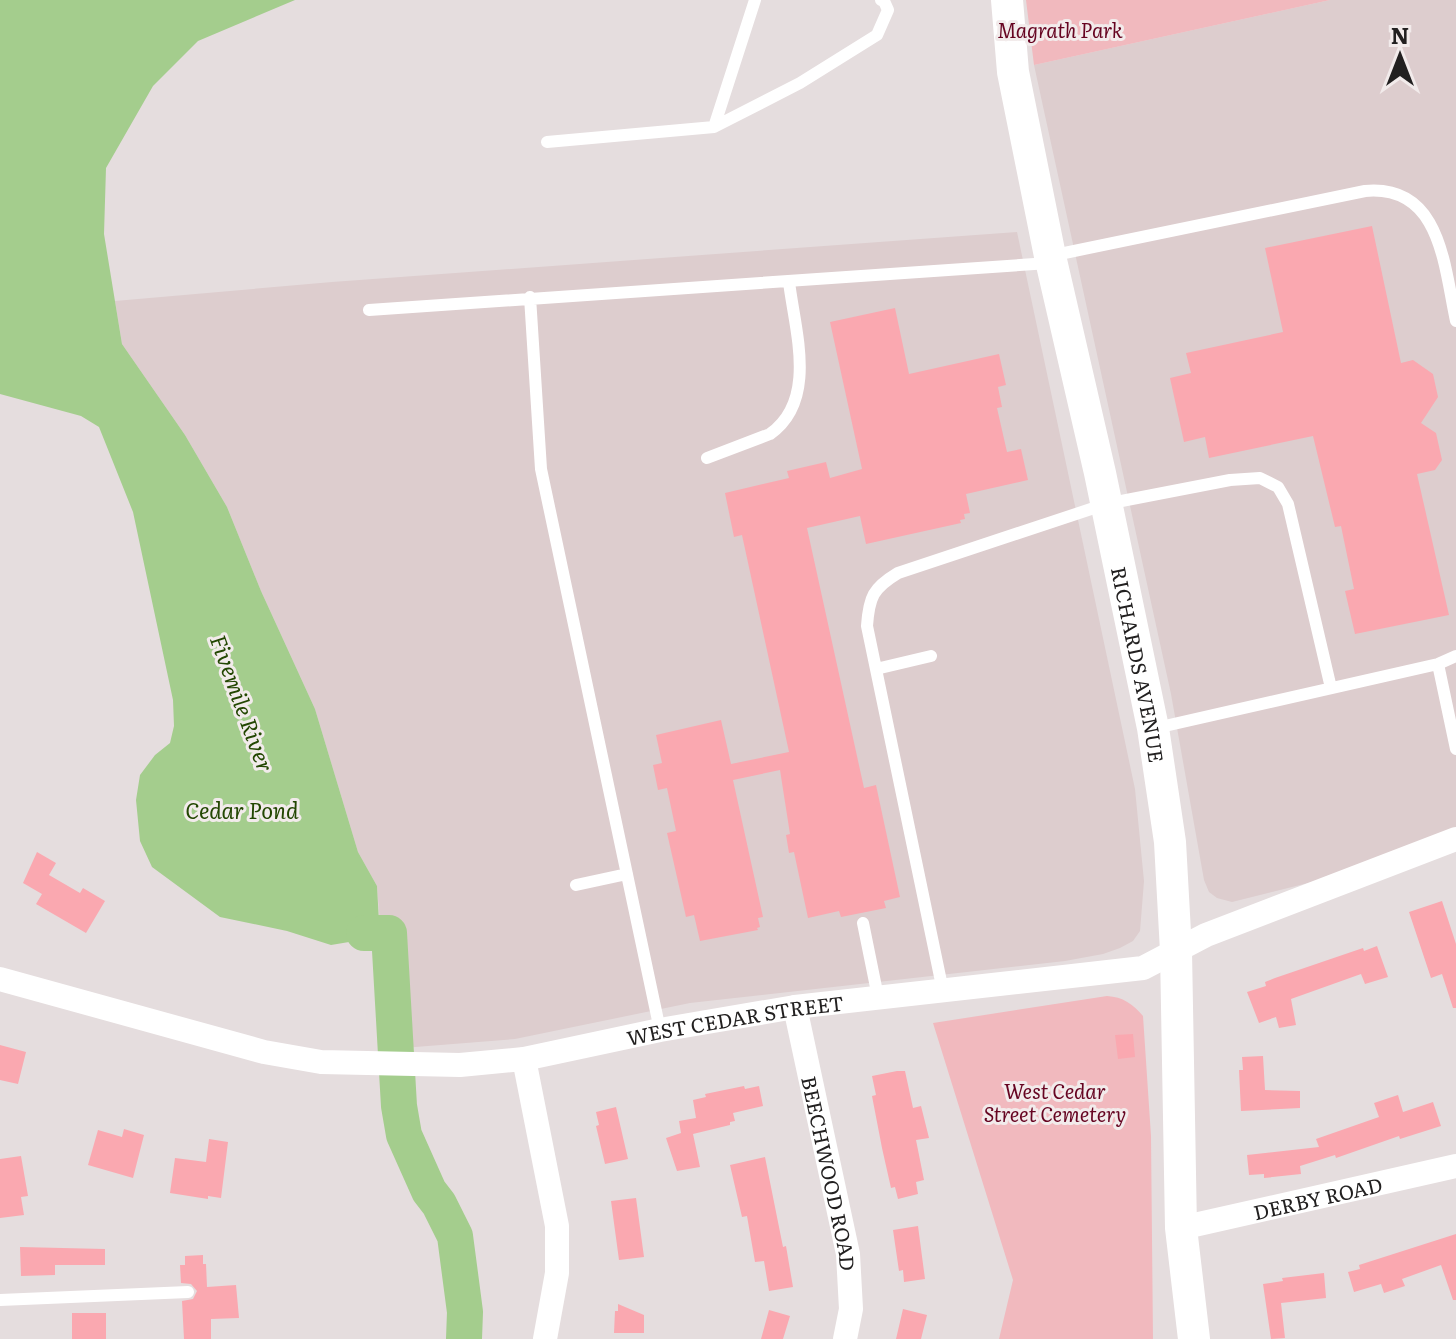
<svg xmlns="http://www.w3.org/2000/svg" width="1456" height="1339" viewBox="0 0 1456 1339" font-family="Literata,serif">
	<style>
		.built { fill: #ddcdce }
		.green { fill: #f1b9be }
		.water { fill: #a4cd8d }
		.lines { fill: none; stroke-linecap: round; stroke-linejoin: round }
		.river { stroke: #a4cd8d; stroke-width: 36 }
		.building { fill: #faa8b0 }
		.lane { stroke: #fff; stroke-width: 12 }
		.street { stroke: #fff; stroke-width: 24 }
		.secondary { stroke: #fff; stroke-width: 32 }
		.labels { text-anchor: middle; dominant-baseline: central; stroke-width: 6; stroke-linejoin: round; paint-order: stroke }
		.park-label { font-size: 20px; font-style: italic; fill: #660421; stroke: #f2ebeb }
		.street-label { font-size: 20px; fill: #222020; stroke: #f2ebeb }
		.water-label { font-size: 22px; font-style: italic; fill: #234702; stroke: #f2ebeb }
	</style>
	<rect width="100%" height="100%" fill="#e5ddde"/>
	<path class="built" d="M 1330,0 L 1456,0 L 1456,830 L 1320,880 L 1232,902 L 1217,898 L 1209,892 L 1204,880 L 1171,694 L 1034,65 Z
		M 1017,232 L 1135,789 L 1144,881 L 1140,931 L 1133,941 L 1120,948 L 1103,954 L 1065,961 L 690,1003 L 515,1039 L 390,1049 L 377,886 L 358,852 L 315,709 L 261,591 L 227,507 L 185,435 L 122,344 L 115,301 L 332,282 Z"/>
	<path class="green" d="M 1026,0 L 1330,0 L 1034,65 Z
		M 1107,996 C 1123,997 1133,1004 1143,1016 L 1151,1136 L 1153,1339 L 999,1339 L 1013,1280 L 933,1023 Z"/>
	<path class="water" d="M 0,0 L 295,0 L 198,41 L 153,86 L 106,168 L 104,234 L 122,344 L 185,435 L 227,507 L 261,591 L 315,709 L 358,852 L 377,886 L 379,922 L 349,942 L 331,945 L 287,931 L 220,917 L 152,867 L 140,841 L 136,800 L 140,775 L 155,755 L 170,743 L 174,726 L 173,700 L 133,512 L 99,427 L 81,416 L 0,394 Z"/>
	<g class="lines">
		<path class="river" d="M 364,933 L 389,933 L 399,1106 L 404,1135 L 429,1191 L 439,1204 L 455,1236 L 465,1312 L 464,1339"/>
	</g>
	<path class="building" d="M 1372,226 L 1401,363 L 1413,360 L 1433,374 L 1438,397 L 1421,423 L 1436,433 L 1442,460 L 1435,470 L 1417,474 L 1449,615 L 1355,634 L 1345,591 L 1354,589 L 1341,526 L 1335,527 L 1313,436 L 1209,458 L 1205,437 L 1184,442 L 1170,378 L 1191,373 L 1186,353 L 1283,332 L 1265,248 Z
		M 895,308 L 909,374 L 999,354 L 1006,385 L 998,387 L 1002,407 L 997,408 L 1007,452 L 1021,449 L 1028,480 L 966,494 L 970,513 L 964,514 L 965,519 L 960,520 L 961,523 L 866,544 L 860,516 L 807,528 L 864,788 L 876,785 L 900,897 L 884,901 L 886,908 L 841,917 L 839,911 L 808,918 L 794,852 L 789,853 L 786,835 L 790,834 L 780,770 L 733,780 L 763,917 L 758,918 L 760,927 L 757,928 L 758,930 L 700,941 L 694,915 L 686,917 L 667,833 L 676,831 L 667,788 L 658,790 L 653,765 L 662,763 L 656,735 L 721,720 L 731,764 L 789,752 L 742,535 L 734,537 L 725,493 L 789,478 L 787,471 L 826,462 L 830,478 L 862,469 L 830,322 Z
		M 37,852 L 56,863 L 49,875 L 80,893 L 83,888 L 105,901 L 86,933 L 36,904 L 42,894 L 23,883 Z
		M 1442,901 L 1456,944 L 1456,1008 L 1453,1008 L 1442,974 L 1431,978 L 1409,912 Z
		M 1377,946 L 1388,977 L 1365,984 L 1361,974 L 1291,999 L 1296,1025 L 1279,1028 L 1276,1017 L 1259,1023 L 1247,992 L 1266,986 L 1265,982 L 1275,978 L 1363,948 L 1364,951 Z
		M 1133,1034 L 1135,1057 L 1118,1059 L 1115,1035 Z
		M 0,1045 L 26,1052 L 18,1084 L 0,1080 Z
		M 1263,1056 L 1265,1090 L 1300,1091 L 1300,1108 L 1241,1111 L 1239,1070 L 1243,1070 L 1242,1057 Z
		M 897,1071 L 905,1071 L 913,1108 L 921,1106 L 929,1138 L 916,1140 L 924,1180 L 916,1182 L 918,1194 L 898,1199 L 895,1187 L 891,1188 L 882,1148 L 872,1096 L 876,1095 L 872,1076 Z
		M 744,1086 L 745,1089 L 759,1086 L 763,1106 L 733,1113 L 735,1121 L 730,1122 L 730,1125 L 693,1134 L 700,1167 L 677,1171 L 666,1138 L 681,1133 L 679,1121 L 696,1118 L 693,1100 L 706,1097 L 705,1094 Z
		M 1398,1095 L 1403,1112 L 1433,1102 L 1441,1126 L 1400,1139 L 1399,1136 L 1336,1158 L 1335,1155 L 1300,1166 L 1301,1174 L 1264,1178 L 1264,1174 L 1249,1175 L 1247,1155 L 1319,1147 L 1316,1139 L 1379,1117 L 1374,1103 Z
		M 616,1107 L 628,1159 L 605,1164 L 596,1126 L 599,1125 L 596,1112 Z
		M 124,1129 L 144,1135 L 133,1178 L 88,1165 L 98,1130 L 122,1137 Z
		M 209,1139 L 228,1142 L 221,1198 L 208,1196 L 208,1199 L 170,1193 L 175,1158 L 206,1162 Z
		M 21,1156 L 28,1196 L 21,1197 L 24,1215 L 0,1218 L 0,1159 Z
		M 765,1157 L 783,1247 L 786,1246 L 793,1287 L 769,1291 L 764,1261 L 755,1262 L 747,1216 L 742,1217 L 730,1165 Z
		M 636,1198 L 644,1257 L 619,1260 L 611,1201 Z
		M 918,1226 L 925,1279 L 904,1282 L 903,1270 L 899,1271 L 893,1230 Z
		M 1456,1234 L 1456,1300 L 1453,1300 L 1441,1265 L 1402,1279 L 1405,1286 L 1384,1293 L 1381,1284 L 1354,1292 L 1348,1272 L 1360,1269 L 1359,1265 Z
		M 20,1247 L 105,1249 L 105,1265 L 55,1265 L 55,1275 L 21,1276 Z
		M 203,1255 L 203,1264 L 206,1264 L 207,1287 L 236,1285 L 239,1318 L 211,1319 L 211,1339 L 184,1339 L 182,1301 L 193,1299 L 197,1291 L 191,1284 L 181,1283 L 180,1265 L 185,1265 L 185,1256 Z
		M 1324,1273 L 1326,1298 L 1281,1303 L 1285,1338 L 1271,1339 L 1263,1284 L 1283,1281 L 1282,1278 Z
		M 618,1304 L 644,1315 L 644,1333 L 614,1333 L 615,1311 L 618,1311 Z
		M 903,1309 L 927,1315 L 921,1339 L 896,1339 Z
		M 769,1310 L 790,1316 L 783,1339 L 761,1339 Z
		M 72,1313 L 106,1313 L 106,1339 L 72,1339 Z"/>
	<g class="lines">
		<path class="lane" d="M 714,127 L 800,83 L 877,35 L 888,10 L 884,1 L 881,0
			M 547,142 L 714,127 L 755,0
			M 1050,256 L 1365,191 C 1441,184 1444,266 1456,321
			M 530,297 L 541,469 L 660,1030
			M 369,310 L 1049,263
			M 707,458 L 770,434 C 818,400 795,331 789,282
			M 1438,664 L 1456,749
			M 876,669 L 931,656
			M 1156,728 L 1438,664 L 1456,656
			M 576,885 L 627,874
			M 863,923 L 878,997
			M 943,991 L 867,626 C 869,597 873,588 898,573 L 1106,504 L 1230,480 L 1260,478 L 1278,487 L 1288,504 L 1331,688
			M 0,1300 L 188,1292"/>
		<g class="street">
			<path id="s1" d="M 0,979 L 264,1052 L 321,1062 L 460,1065 L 524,1059 L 660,1030 L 795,1007 L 1143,968 L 1206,935 L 1456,839"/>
			<path id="s2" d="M 795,1007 L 848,1254 L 851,1309 L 845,1339"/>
			<path d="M 524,1059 L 557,1226 L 557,1273 L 545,1339"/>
			<path id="s3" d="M 1181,1228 L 1456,1166"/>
		</g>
		<path class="secondary" id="s4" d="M 1007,0 L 1013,72 L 1050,256 L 1100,473 L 1153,728 L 1170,842 L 1176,951 L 1181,1228 L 1194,1339"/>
	</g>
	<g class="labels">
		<g class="park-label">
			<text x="1060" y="29">Magrath Park</text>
			<text x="1055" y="1090">West Cedar<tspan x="1055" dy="23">Street Cemetery</tspan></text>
		</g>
		<g class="street-label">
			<text stroke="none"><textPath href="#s4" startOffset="678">RICHARDS AVENUE</textPath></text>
			<text stroke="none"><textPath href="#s1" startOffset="750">WEST CEDAR STREET</textPath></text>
			<text stroke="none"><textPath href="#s2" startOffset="170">BEECHWOOD ROAD</textPath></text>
			<text stroke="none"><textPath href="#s3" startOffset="140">DERBY ROAD</textPath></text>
		</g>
		<g class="water-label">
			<text transform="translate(243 703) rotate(70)">Fivemile River</text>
			<text x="242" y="809">Cedar Pond</text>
		</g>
	</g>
	<g transform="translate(1400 56)" stroke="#f2ebeb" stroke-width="6" paint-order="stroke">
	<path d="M0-6L14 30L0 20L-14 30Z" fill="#222020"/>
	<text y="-12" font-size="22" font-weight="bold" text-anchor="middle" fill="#222020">N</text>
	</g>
</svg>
